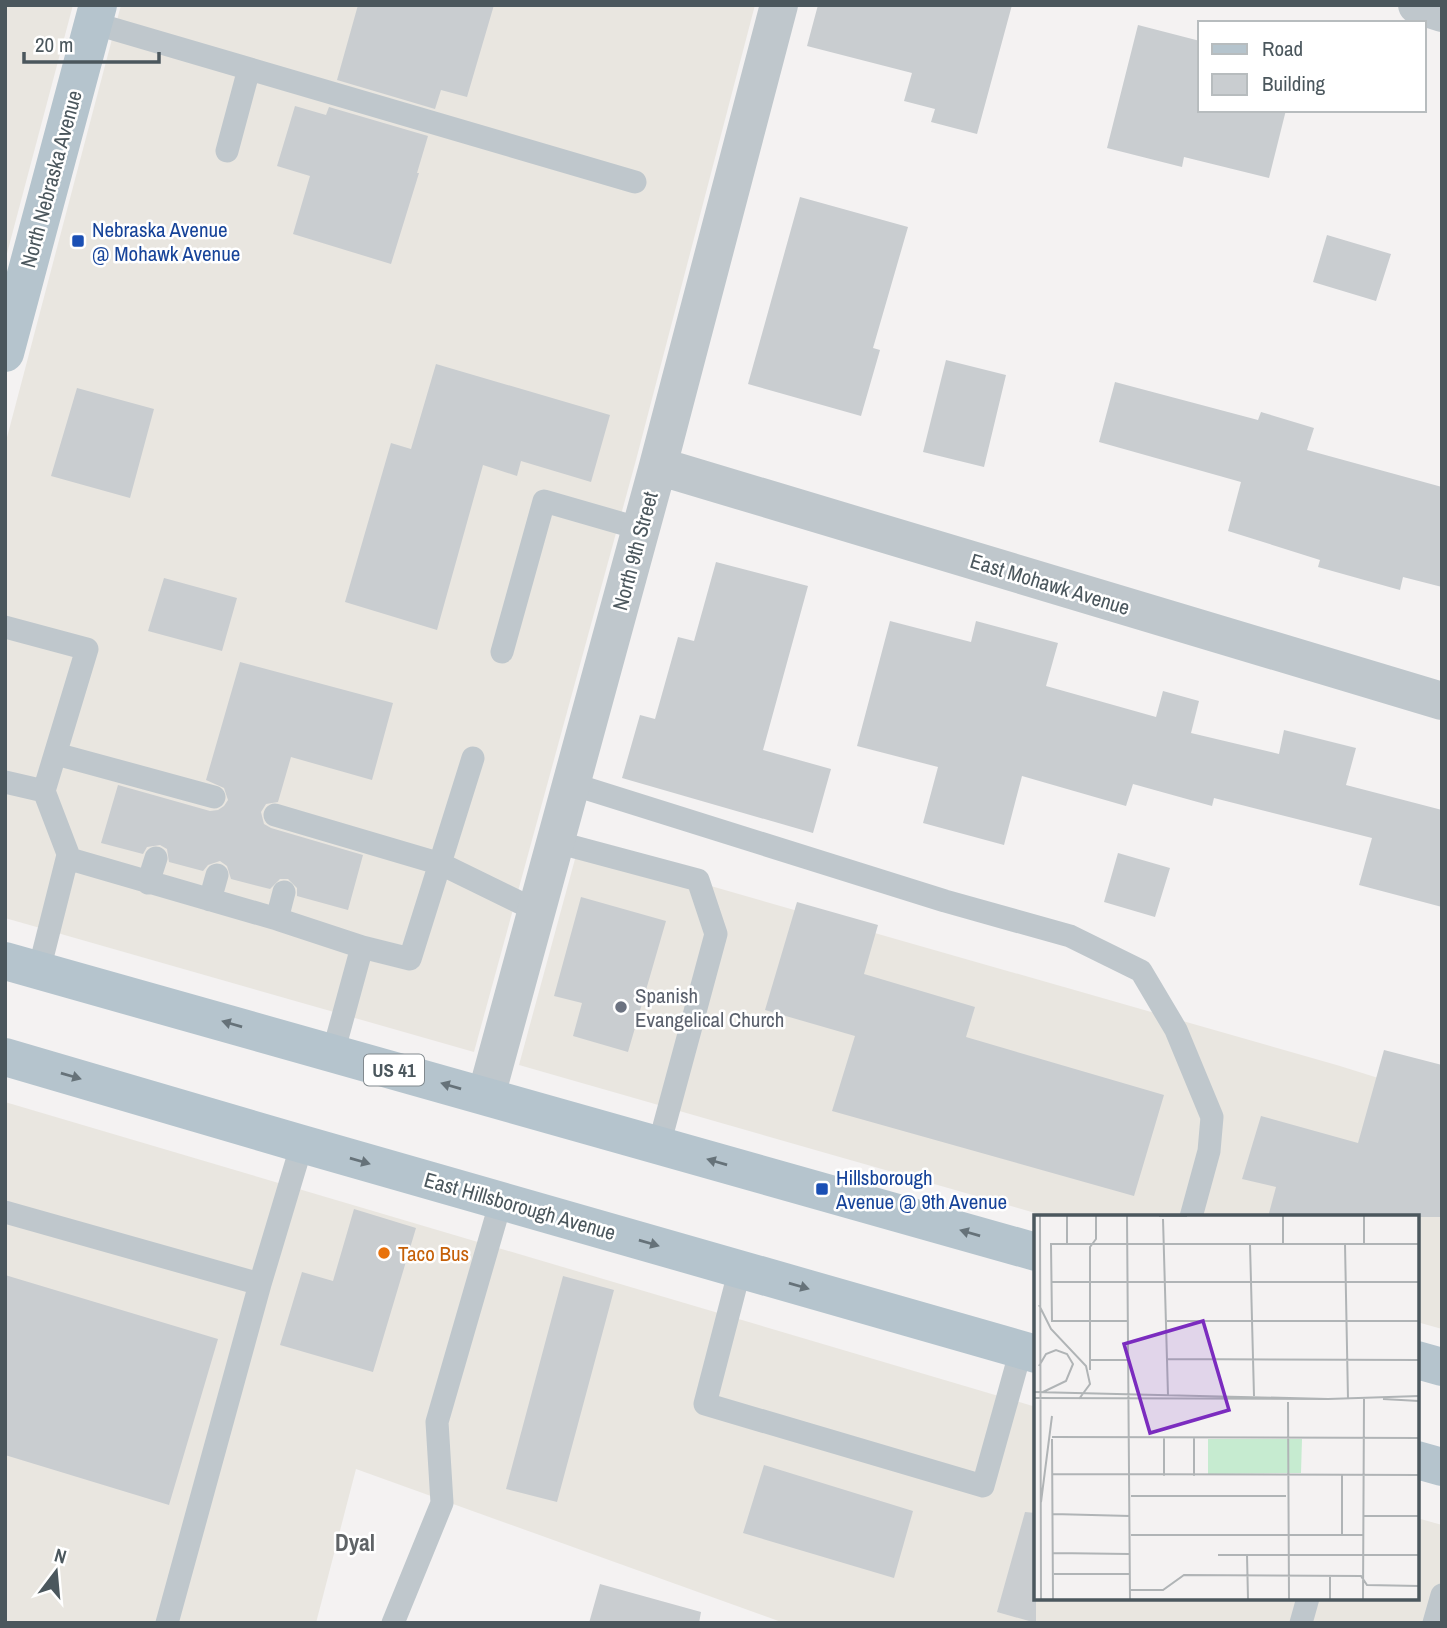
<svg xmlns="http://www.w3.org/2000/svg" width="1447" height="1628" viewBox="0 0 1447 1628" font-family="'Archivo Narrow',sans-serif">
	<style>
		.commercial { fill: #e9e6e0 }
		.building { fill: #c9cdd0 }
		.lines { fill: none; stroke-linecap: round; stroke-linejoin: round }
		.lane { stroke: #bfc7cc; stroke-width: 23 }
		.street { stroke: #bfc7cc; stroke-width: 38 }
		.primary { stroke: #b5c4cd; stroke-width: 38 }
		.oneway { fill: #667279 }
		.transit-dot { fill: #1a4fb4; stroke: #fff; stroke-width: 2.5 }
		.worship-dot { fill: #6b7280; stroke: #fff; stroke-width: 2.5 }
		.food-dot { fill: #e8710a; stroke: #fff; stroke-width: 2.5 }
		.labels { text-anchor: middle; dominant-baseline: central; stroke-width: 5; stroke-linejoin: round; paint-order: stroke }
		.shield { fill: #fff; stroke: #81898e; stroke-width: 2 }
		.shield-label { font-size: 19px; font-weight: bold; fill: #4b575d }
		.street-label { font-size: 21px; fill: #4b575d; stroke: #fff }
		.transit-label { font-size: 21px; fill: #164399; stroke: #fff; text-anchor: start }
		.worship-label { font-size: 21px; fill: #5b616d; stroke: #fff; text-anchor: start }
		.food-label { font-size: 21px; fill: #c56008; stroke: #fff; text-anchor: start }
		.neighbourhood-label { font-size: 23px; font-weight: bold; fill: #5f6366; stroke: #fff }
		.inset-road { fill: none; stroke: #b0b4b6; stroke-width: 2 }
		.view { fill: #7b2cbf; fill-opacity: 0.15; stroke: #7b2cbf; stroke-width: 3.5 }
		.inset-edge { fill: none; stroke: #4b575d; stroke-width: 3.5 }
	</style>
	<rect width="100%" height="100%" fill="#f4f2f2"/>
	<path class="commercial" d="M 5,5 L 73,5 L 5,261 Z
		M 121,5 L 755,5 L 636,460 L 474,1052 L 5,918 L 5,445 Z
		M 578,848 L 1340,1066 L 1442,1098 L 1442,1329 L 1417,1322 L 1417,1217 L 1049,1217 L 519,1065 Z
		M 5,1102 L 1036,1407 L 1036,1598 L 1417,1598 L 1417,1518 L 1442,1525 L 1442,1623 L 784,1623 L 356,1469 L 316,1623 L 5,1623 Z"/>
	<path class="building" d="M 358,5 L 494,5 L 467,97 L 441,90 L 435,109 L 337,80 Z
		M 818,5 L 1012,5 L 977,134 L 931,122 L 935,109 L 904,101 L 912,73 L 807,46 Z
		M 1138,25 L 1200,41 L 1200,110 L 1286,110 L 1269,178 L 1184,157 L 1182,167 L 1107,148 Z
		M 295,106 L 326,115 L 329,107 L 428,136 L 417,173 L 419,173 L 391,264 L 293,234 L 310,176 L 277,166 Z
		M 800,197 L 908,227 L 873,348 L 880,350 L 861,416 L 748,384 Z
		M 1327,235 L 1391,254 L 1376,301 L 1313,282 Z
		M 946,360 L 1006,375 L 984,467 L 923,452 Z
		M 436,364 L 610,415 L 591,482 L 521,461 L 517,476 L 483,465 L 437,630 L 345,602 L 391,443 L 411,449 Z
		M 1115,382 L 1258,420 L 1261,412 L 1314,428 L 1307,450 L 1442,487 L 1442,587 L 1403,577 L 1400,590 L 1318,567 L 1320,560 L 1228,531 L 1241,482 L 1099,442 Z
		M 77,388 L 154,409 L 130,498 L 51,476 Z
		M 716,562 L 808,586 L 763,750 L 831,769 L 813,833 L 622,778 L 640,715 L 655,719 L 678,637 L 694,641 Z
		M 164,578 L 237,598 L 222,651 L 148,631 Z
		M 890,621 L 971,642 L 976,621 L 1058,643 L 1046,686 L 1156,717 L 1163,691 L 1199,701 L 1191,733 L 1279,754 L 1284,730 L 1356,748 L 1346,785 L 1442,810 L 1442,907 L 1359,885 L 1372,838 L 1214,798 L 1212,806 L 1133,784 L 1126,806 L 1022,776 L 1004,845 L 923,823 L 938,767 L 857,746 Z
		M 240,662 L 393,703 L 372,780 L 291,757 L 278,802 L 266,804 L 261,812 L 264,824 L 271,828 L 363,855 L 348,910 L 297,896 L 297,888 L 288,879 L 280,879 L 270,889 L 231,879 L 227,866 L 220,861 L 208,865 L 203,871 L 169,862 L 167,849 L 160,845 L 147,847 L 143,854 L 101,843 L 118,785 L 210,811 L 218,810 L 224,806 L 228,800 L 224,788 L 206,780 Z
		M 1118,853 L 1170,868 L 1155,917 L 1104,902 Z
		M 581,897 L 666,921 L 628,1052 L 573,1036 L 582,1003 L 554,996 Z
		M 797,902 L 878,925 L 864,974 L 975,1007 L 966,1037 L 1164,1095 L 1134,1196 L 832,1111 L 855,1036 L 765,1010 Z
		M 1384,1050 L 1442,1065 L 1442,1217 L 1268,1217 L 1276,1187 L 1242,1179 L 1261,1116 L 1358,1143 Z
		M 354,1209 L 416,1228 L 373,1372 L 280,1345 L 302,1272 L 333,1281 Z
		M 5,1275 L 218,1339 L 169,1505 L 5,1455 Z
		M 563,1276 L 614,1290 L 557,1502 L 506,1489 Z
		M 764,1465 L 913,1511 L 894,1578 L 743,1533 Z
		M 1025,1512 L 1036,1513 L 1036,1623 L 997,1612 Z
		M 600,1584 L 701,1612 L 699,1623 L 589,1623 Z"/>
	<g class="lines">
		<path class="lane" d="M 93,23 L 635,182
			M 227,151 L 249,69
			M 5,627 L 87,649 L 44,791 L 5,782
			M 502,652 L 544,501 L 641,529
			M 56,754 L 214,797
			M 572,784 L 945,901 L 1070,936 L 1141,971 L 1176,1030 L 1212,1117 L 1209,1151 L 1191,1217
			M 44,791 L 70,859 L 277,919 L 362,947 L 410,959 L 473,758
			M 275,815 L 441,864 L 537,911
			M 556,842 L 698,880 L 716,934 L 659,1145
			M 148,883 L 156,858
			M 210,900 L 217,875
			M 277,919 L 284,892
			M 39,970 L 68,855
			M 333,1053 L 362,947
			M 5,1212 L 260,1284 L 302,1144
			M 740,1269 L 705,1404 L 983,1486 L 1021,1350
			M 167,1623 L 260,1284
			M 393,1623 L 442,1503 L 437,1422 L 501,1201
			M 1301,1623 L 1308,1598
			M 1434,1623 L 1442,1595"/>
		<path class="street" d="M 1417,5 L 1442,13
			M 658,466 L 1442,701
			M 486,1096 L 658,466 L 779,5"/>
		<path class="primary" d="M 5,353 L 98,5
			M 5,961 L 1036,1252
			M 5,1057 L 302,1144 L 1036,1354
			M 1417,1360 L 1442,1367
			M 1417,1460 L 1442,1467"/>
	</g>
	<defs><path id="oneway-solid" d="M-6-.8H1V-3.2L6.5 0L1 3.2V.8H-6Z" transform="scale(1.75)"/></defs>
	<g class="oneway">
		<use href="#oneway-solid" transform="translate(232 1024) rotate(-164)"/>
		<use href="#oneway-solid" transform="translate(71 1076) rotate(16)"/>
		<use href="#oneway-solid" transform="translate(451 1086) rotate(-164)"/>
		<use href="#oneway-solid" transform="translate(360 1161) rotate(16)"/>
		<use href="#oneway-solid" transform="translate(717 1162) rotate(-164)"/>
		<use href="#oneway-solid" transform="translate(970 1233) rotate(-164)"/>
		<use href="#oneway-solid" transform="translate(649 1243) rotate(16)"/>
		<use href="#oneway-solid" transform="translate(799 1286) rotate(16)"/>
	</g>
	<g class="transit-dot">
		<rect x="71" y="234" width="14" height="14" rx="3.5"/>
		<rect x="815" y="1182" width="14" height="14" rx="3.5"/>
	</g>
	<circle class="worship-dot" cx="621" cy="1007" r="7"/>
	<circle class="food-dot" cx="384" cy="1253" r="7"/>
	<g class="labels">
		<rect class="shield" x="364" y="1054.5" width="60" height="31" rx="5"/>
		<g class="shield-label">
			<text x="394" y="1070">US 41</text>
		</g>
		<g class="street-label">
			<text transform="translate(51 179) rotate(-75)">North Nebraska Avenue</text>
			<text transform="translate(635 551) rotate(-75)">North 9th Street</text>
			<text transform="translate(1050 584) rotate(17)">East Mohawk Avenue</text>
			<text transform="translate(520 1206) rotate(16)">East Hillsborough Avenue</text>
		</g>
		<g class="transit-label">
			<text x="92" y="229">Nebraska Avenue<tspan x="92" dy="24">@ Mohawk Avenue</tspan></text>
			<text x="836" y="1177">Hillsborough<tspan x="836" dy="24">Avenue @ 9th Avenue</tspan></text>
		</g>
		<g class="worship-label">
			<text x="635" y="995">Spanish<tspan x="635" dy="24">Evangelical Church</tspan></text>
		</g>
		<g class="food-label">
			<text x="398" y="1253">Taco Bus</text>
		</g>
		<g class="neighbourhood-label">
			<text x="355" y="1542">Dyal</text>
		</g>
	</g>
	<g transform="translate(1034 1215)">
		<rect width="385" height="385" fill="#f4f2f2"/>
		<path d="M 174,224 L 268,224 L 267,258 L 174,259 Z" fill="#c6ebd0"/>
		<path class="inset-road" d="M 6,1 L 7,384M 33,1 L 33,29M 93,1 L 96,384M 125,1 L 153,1M 249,1 L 249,29M 330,1 L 330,29M 129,4 L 134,180M 216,29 L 220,181M 311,29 L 314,184M 18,67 L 385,67M 5,90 L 17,114 L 52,151 L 56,169 L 45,184M 94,106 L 18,106 L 17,29 L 385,29M 133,106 L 385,106M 133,144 L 385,145M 57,145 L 94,145M 5,151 L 12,139 L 22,135 L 33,139 L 39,149 L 32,166 L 9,177M 56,155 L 56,32 L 62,24 L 62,1M 0,177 L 294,184 L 385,181M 0,183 L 292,184M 349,184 L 385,186M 254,187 L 255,384M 18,222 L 385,223M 130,223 L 130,261M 160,223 L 160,261M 18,224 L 19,384M 18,259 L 385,260M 97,281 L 252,281M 7,287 L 18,201M 19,299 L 96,301M 329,301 L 385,301M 97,320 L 329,320M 308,320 L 308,259M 19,338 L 95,339M 184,340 L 385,340M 213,340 L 214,384M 20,359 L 96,359M 96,375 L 129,375 L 150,360 L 327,361 L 333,370 L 385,371M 296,384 L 296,361M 329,384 L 330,184"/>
		<path class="view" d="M 169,106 L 195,195 L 116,218 L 90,129 Z"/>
		<rect width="385" height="385" class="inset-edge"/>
	</g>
	<rect width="1447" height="1628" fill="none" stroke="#4b575d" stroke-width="14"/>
	<rect x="1198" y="21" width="228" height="91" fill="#ffffff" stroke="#b7bcbe" stroke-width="2"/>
	<rect x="1212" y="44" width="35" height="10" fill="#b5c4cd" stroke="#b7bcbe" stroke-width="2"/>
	<text x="1262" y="56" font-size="21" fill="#4b575d">Road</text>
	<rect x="1212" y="74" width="35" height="21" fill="#c9cdd0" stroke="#b7bcbe" stroke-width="2"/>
	<text x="1262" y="91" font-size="21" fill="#4b575d">Building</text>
	<g transform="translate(56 1572) rotate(16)" stroke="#ffffff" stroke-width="5" paint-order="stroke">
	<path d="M0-5L12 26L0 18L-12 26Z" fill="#4b575d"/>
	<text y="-10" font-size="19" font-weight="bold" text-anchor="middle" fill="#4b575d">N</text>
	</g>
	<path d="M24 52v10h135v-10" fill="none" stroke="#4b575d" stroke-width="3.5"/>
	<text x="35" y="52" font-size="21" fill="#4b575d" stroke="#ffffff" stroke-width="5" paint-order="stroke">20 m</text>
</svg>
